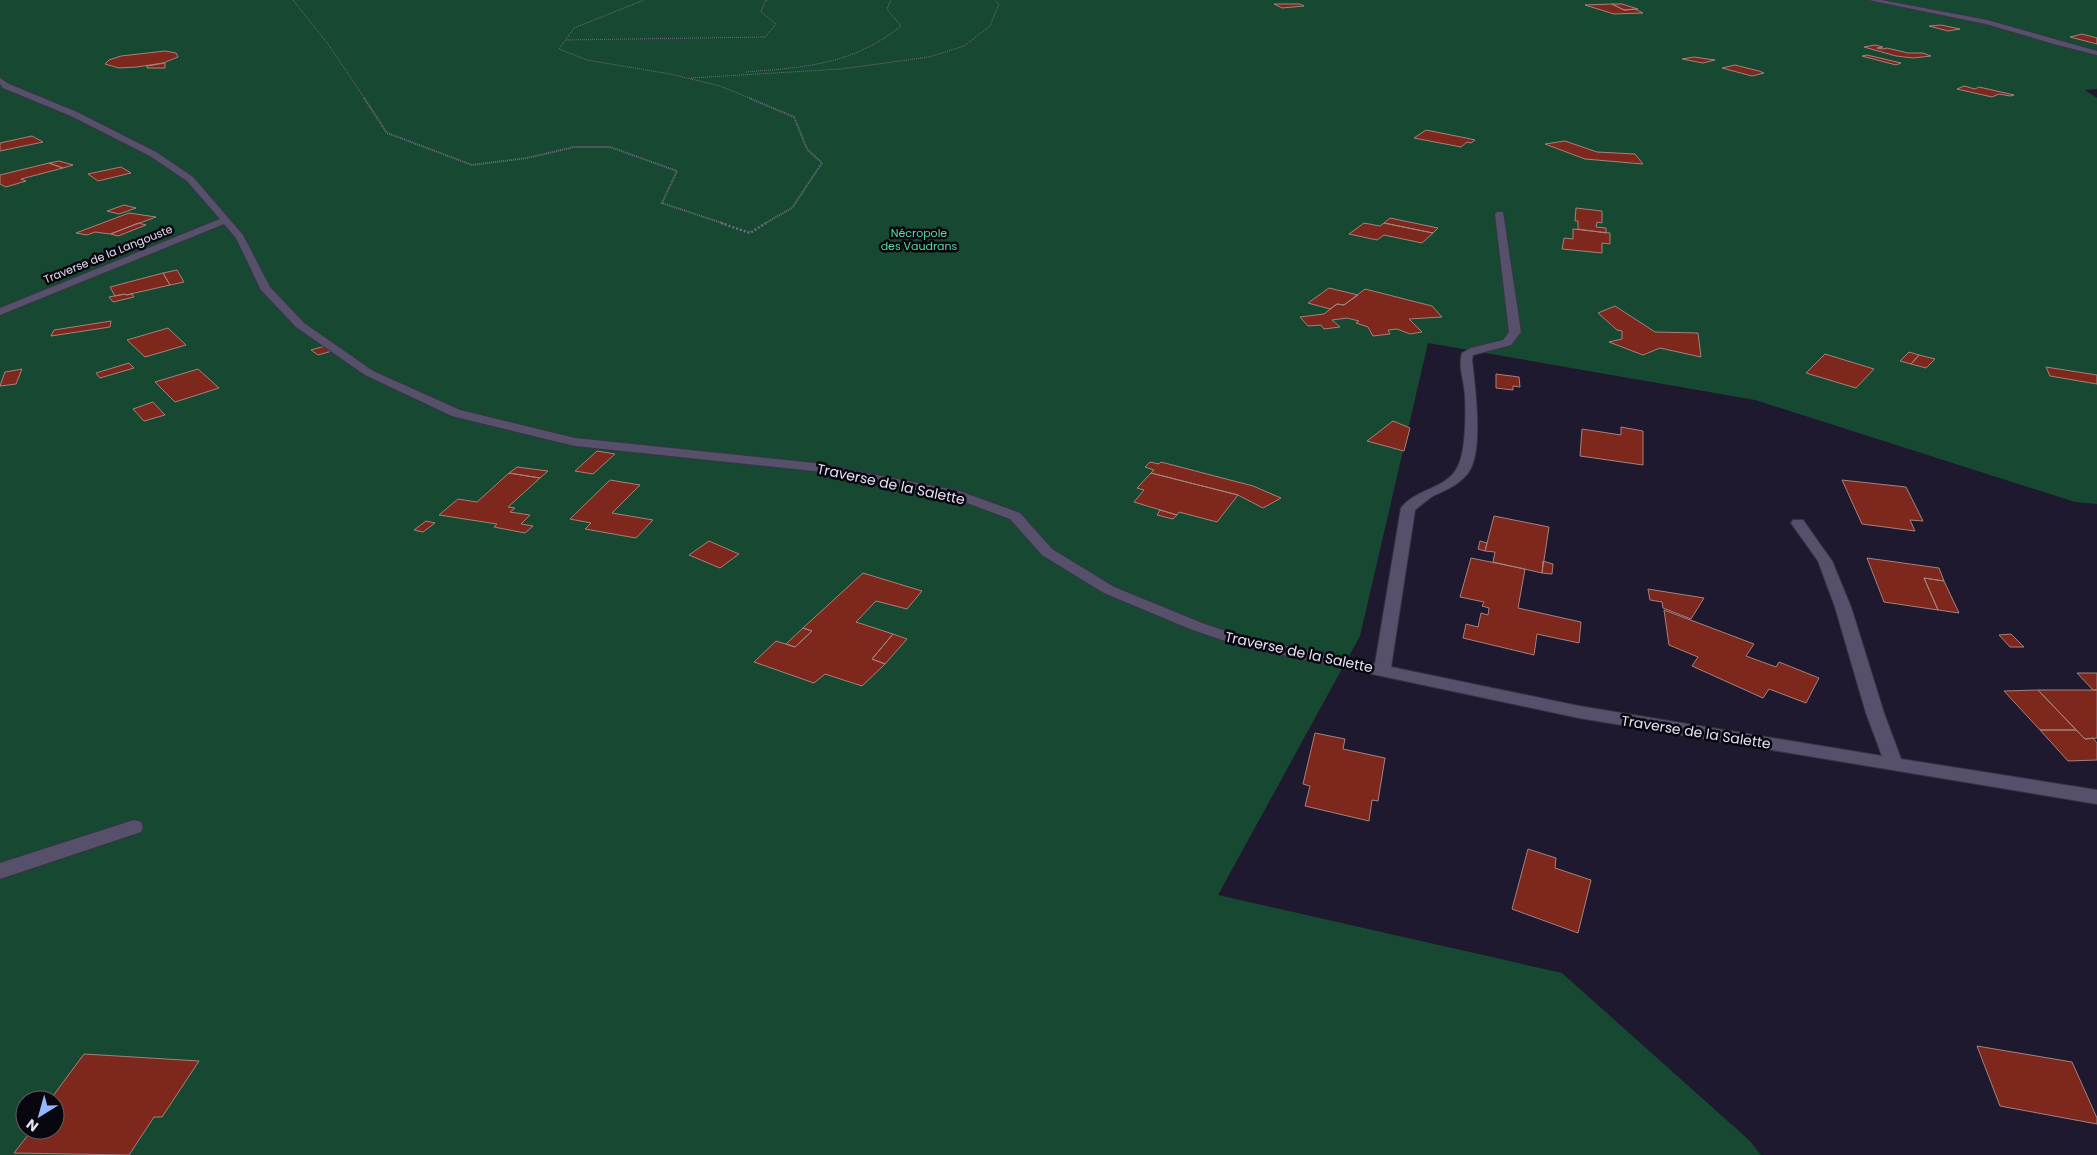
<svg xmlns="http://www.w3.org/2000/svg" width="2097" height="1155" viewBox="0 0 2097 1155" font-family="Poppins,sans-serif">
	<style>
		.green { fill: #174831; fill-rule: evenodd }
		.building { fill: #7e271d; stroke: #a3827c }
		.lines { fill: none; stroke-linecap: round; stroke-linejoin: round }
		.minor-casing { stroke: #393447; stroke-width: 2 }
		.path-far2 { stroke: #706c7f; stroke-width: 1; stroke-dasharray: 1 1; stroke-linecap: butt }
		.path-far1 { stroke: #706c7f; stroke-width: 2; stroke-dasharray: 1 1; stroke-linecap: butt }
		.path { stroke: #706c7f; stroke-width: 2.5; stroke-dasharray: 2 2; stroke-linecap: butt }
		.minor { fill: #56506a; fill-rule: evenodd }
		.labels { text-anchor: middle; dominant-baseline: central; stroke-width: 5; stroke-linejoin: round; paint-order: stroke }
		.far-park-label { font-size: 11px; fill: #55de9d; stroke: #08060f }
		.far-street-label { font-size: 11px; fill: #e3e0f0; stroke: #08060f }
		.street-label { font-size: 14px; fill: #e3e0f0; stroke: #08060f }
	</style>
	<rect width="100%" height="100%" fill="#1f192f"/>
	<path class="green" d="M 0,0 L 2097,0 L 2097,89 L 2085,90 L 2097,98 L 2097,504 L 2075,502 L 1755,400 L 1428,343 L 1360,636 L 1218,895 L 1562,973 L 1750,1141 L 1761,1155 L 0,1155 ZM 25,1100 L 55,1100 L 55,1130 L 25,1130 Z"/>
	<path class="building" d="M 1274,4 L 1300,4 L 1304,6 L 1282,8 Z
		M 1612,4 L 1624,10 L 1635,9 L 1643,13 L 1614,14 L 1585,5 Z
		M 1612,4 L 1622,4 L 1638,9 L 1624,10 Z
		M 1941,25 L 1960,29 L 1948,31 L 1929,26 Z
		M 2082,34 L 2097,38 L 2097,44 L 2070,37 Z
		M 1875,45 L 1883,47 L 1877,48 L 1883,49 L 1887,48 L 1908,53 L 1923,53 L 1931,56 L 1913,58 L 1896,56 L 1864,47 Z
		M 165,51 L 176,53 L 178,57 L 163,63 L 137,67 L 119,68 L 105,64 L 109,60 L 121,56 Z
		M 1867,55 L 1901,63 L 1896,65 L 1862,56 Z
		M 1694,57 L 1715,60 L 1703,63 L 1682,59 Z
		M 165,63 L 165,68 L 147,68 L 147,66 Z
		M 1735,65 L 1759,71 L 1764,73 L 1752,76 L 1722,68 Z
		M 1964,86 L 1975,89 L 1979,87 L 2014,95 L 2010,96 L 1999,94 L 1992,97 L 1957,89 Z
		M 1426,130 L 1466,138 L 1475,140 L 1471,143 L 1467,142 L 1461,147 L 1414,138 Z
		M 32,136 L 43,142 L 0,151 L 0,143 Z
		M 1565,141 L 1597,152 L 1635,154 L 1643,164 L 1585,159 L 1545,144 Z
		M 59,161 L 73,165 L 63,168 L 49,163 Z
		M 49,163 L 63,168 L 21,179 L 26,181 L 6,187 L 0,184 L 0,175 Z
		M 121,167 L 131,173 L 98,181 L 88,174 Z
		M 124,205 L 136,208 L 119,214 L 107,211 Z
		M 1576,208 L 1602,211 L 1602,223 L 1597,222 L 1596,227 L 1606,228 L 1606,233 L 1578,229 L 1578,221 L 1575,221 Z
		M 129,213 L 156,217 L 110,234 L 95,232 L 87,235 L 76,233 Z
		M 1390,218 L 1438,228 L 1433,233 L 1384,223 Z
		M 138,223 L 146,225 L 118,236 L 111,234 Z
		M 1364,223 L 1380,226 L 1384,223 L 1433,233 L 1422,243 L 1384,235 L 1377,240 L 1349,234 Z
		M 1573,229 L 1610,233 L 1610,244 L 1602,243 L 1602,253 L 1562,249 L 1564,238 L 1573,239 Z
		M 177,270 L 184,282 L 170,285 L 163,273 Z
		M 163,273 L 170,285 L 126,295 L 125,294 L 115,296 L 110,287 Z
		M 1329,288 L 1358,295 L 1344,305 L 1337,304 L 1330,309 L 1308,303 Z
		M 1365,289 L 1432,306 L 1442,317 L 1409,319 L 1422,332 L 1410,334 L 1397,329 L 1388,330 L 1390,334 L 1373,336 L 1368,327 L 1356,323 L 1359,321 L 1347,318 L 1332,320 L 1340,327 L 1324,329 L 1321,325 L 1308,326 L 1300,317 L 1324,314 L 1337,304 L 1344,305 Z
		M 125,294 L 126,295 L 132,294 L 134,297 L 113,302 L 109,297 Z
		M 1615,306 L 1655,332 L 1698,333 L 1701,357 L 1660,348 L 1643,355 L 1609,342 L 1622,339 L 1622,331 L 1617,330 L 1598,313 Z
		M 111,321 L 110,327 L 51,336 L 54,330 Z
		M 168,328 L 186,345 L 145,357 L 127,340 Z
		M 325,346 L 332,351 L 318,355 L 311,350 Z
		M 1909,352 L 1919,355 L 1911,364 L 1900,361 Z
		M 1825,354 L 1874,369 L 1856,388 L 1806,373 Z
		M 1919,355 L 1935,359 L 1926,368 L 1911,364 Z
		M 129,363 L 134,368 L 100,378 L 96,373 Z
		M 2046,367 L 2097,375 L 2097,384 L 2050,376 Z
		M 22,369 L 16,384 L 0,386 L 5,372 Z
		M 198,369 L 219,388 L 175,402 L 155,382 Z
		M 1496,374 L 1519,377 L 1520,387 L 1513,386 L 1513,390 L 1496,388 Z
		M 153,402 L 165,415 L 144,421 L 133,409 Z
		M 1393,421 L 1410,428 L 1404,451 L 1367,441 Z
		M 1621,427 L 1643,431 L 1643,465 L 1580,456 L 1582,429 L 1621,435 Z
		M 597,451 L 615,454 L 593,474 L 575,471 Z
		M 1150,462 L 1159,464 L 1161,462 L 1253,486 L 1281,498 L 1263,508 L 1238,495 L 1151,473 L 1154,470 L 1145,467 Z
		M 517,467 L 548,471 L 540,478 L 509,473 Z
		M 509,473 L 540,478 L 508,507 L 515,508 L 510,512 L 530,515 L 521,524 L 533,526 L 525,533 L 494,527 L 497,524 L 439,515 L 458,499 L 477,502 Z
		M 1151,473 L 1238,495 L 1217,522 L 1179,512 L 1177,515 L 1134,502 L 1144,490 L 1137,488 Z
		M 610,480 L 640,485 L 612,513 L 653,520 L 636,538 L 585,529 L 591,523 L 570,519 Z
		M 1842,480 L 1906,487 L 1923,521 L 1910,520 L 1915,531 L 1862,524 Z
		M 1160,510 L 1177,515 L 1173,519 L 1157,515 Z
		M 1494,516 L 1549,527 L 1542,573 L 1493,562 L 1495,552 L 1485,551 Z
		M 426,521 L 435,523 L 423,532 L 414,530 Z
		M 709,541 L 739,554 L 720,568 L 689,555 Z
		M 1480,541 L 1487,543 L 1485,551 L 1478,549 Z
		M 1471,558 L 1525,569 L 1518,608 L 1581,622 L 1579,643 L 1537,634 L 1534,655 L 1463,638 L 1466,624 L 1478,627 L 1481,613 L 1488,615 L 1489,608 L 1482,606 L 1484,602 L 1460,597 Z
		M 1867,558 L 1939,568 L 1944,581 L 1924,578 L 1938,610 L 1884,602 Z
		M 1543,561 L 1553,564 L 1552,574 L 1542,573 Z
		M 863,573 L 922,591 L 907,609 L 876,601 L 856,622 L 893,634 L 872,659 L 885,664 L 862,686 L 825,674 L 814,683 L 754,662 L 776,641 L 795,647 L 812,631 L 803,628 Z
		M 1924,578 L 1944,581 L 1959,613 L 1938,610 Z
		M 1648,589 L 1704,598 L 1691,619 L 1663,608 L 1662,602 L 1650,600 Z
		M 1664,610 L 1754,644 L 1746,656 L 1776,667 L 1779,662 L 1819,678 L 1806,703 L 1769,689 L 1763,698 L 1692,666 L 1698,657 L 1669,645 Z
		M 803,628 L 812,631 L 795,647 L 786,644 Z
		M 893,634 L 907,639 L 885,664 L 872,659 Z
		M 2011,634 L 2024,647 L 2010,647 L 1999,635 Z
		M 2077,673 L 2097,673 L 2097,690 L 2093,690 Z
		M 2038,690 L 2076,730 L 2040,730 L 2004,691 Z
		M 2038,690 L 2097,690 L 2097,738 L 2085,739 Z
		M 2040,730 L 2076,730 L 2085,739 L 2093,738 L 2097,743 L 2097,760 L 2068,761 Z
		M 1315,733 L 1345,739 L 1343,749 L 1385,758 L 1378,801 L 1372,800 L 1369,821 L 1305,806 L 1310,786 L 1303,784 Z
		M 1528,849 L 1556,858 L 1555,868 L 1591,880 L 1578,933 L 1512,909 Z
		M 1977,1046 L 2072,1062 L 2097,1118 L 2097,1124 L 2000,1106 Z
		M 84,1054 L 199,1061 L 162,1117 L 154,1117 L 129,1155 L 14,1153 L 32,1130 L 55,1130 L 55,1100 L 50,1100 Z"/>
	<g class="lines">
		<g class="minor-casing">
			<path id="minor" d="M 1869,0 L 1881,0 L 1987,20 L 2097,51 L 2097,55 L 2054,44 L 1986,24 Z
				M 0,78 L 9,84 L 77,112 L 156,152 L 193,177 L 243,235 L 270,287 L 304,323 L 373,371 L 460,410 L 575,438 L 814,463 L 959,491 L 1020,513 L 1052,549 L 1114,587 L 1202,623 L 1243,637 L 1375,664 L 1401,508 C 1415,489 1446,489 1457,468 C 1466,453 1466,413 1465,395 C 1464,381 1458,366 1462,353 L 1471,348 L 1503,340 L 1509,332 L 1495,214 L 1497,212 L 1503,212 L 1521,332 L 1511,345 L 1473,355 L 1472,360 C 1475,385 1484,453 1468,473 C 1459,485 1446,490 1433,496 C 1427,500 1421,505 1415,510 L 1391,667 L 1579,706 L 1882,756 L 1866,713 L 1835,607 L 1818,561 L 1791,523 L 1793,520 L 1803,520 L 1832,561 L 1851,607 L 1884,713 L 1901,759 L 2097,790 L 2097,804 L 1579,718 L 1240,646 L 1190,629 L 1104,593 L 1042,555 L 1010,519 L 951,497 L 814,471 L 575,446 L 452,416 L 365,375 L 296,327 L 261,290 L 236,238 L 224,224 L 0,315 L 0,308 L 220,219 L 187,181 L 150,156 L 71,116 L 3,88 L 0,84 Z
				M 134,820 L 141,822 L 143,827 L 141,832 L 0,879 L 0,863 Z"/>
		</g>
		<path class="path-far2" d="M 293,0 L 328,44 L 365,99
			M 644,0 L 574,28 L 559,49 L 587,60 L 670,74 L 720,86 L 752,99
			M 566,40 L 765,37 L 776,24 L 761,12 L 765,1 L 768,0
			M 746,72 C 806,67 852,65 901,26 L 887,9 L 891,0
			M 691,78 L 841,69 L 929,57 L 964,46 L 990,26 L 999,4 L 995,0"/>
		<path class="path-far1" d="M 364,98 L 387,133 L 472,165 L 527,158 L 574,147 L 610,147 L 677,171 L 662,203 L 725,224
			M 749,98 L 794,117 L 807,149 L 822,163 L 792,208 L 764,224"/>
		<path class="path" d="M 721,223 L 750,233 L 766,223"/>
		<use href="#minor" class="minor"/>
	</g>
	<g class="labels">
		<g class="far-park-label">
			<text x="919" y="233">Nécropole<tspan x="919" dy="13">des Vaudrans</tspan></text>
		</g>
		<g class="far-street-label">
			<text transform="translate(108 254) rotate(-22)">Traverse de la Langouste</text>
		</g>
		<g class="street-label">
			<text transform="translate(891 484) rotate(12)">Traverse de la Salette</text>
			<text transform="translate(1299 652) rotate(12)">Traverse de la Salette</text>
			<text transform="translate(1696 732) rotate(9)">Traverse de la Salette</text>
		</g>
	</g>
	<g transform="translate(40 1115) rotate(217)"><circle r="24" fill="#08060f" stroke="#605d69"/>
	<path d="M0-4L9 19L0 12L-9 19Z" fill="#95b7fd"/>
	<text y="-8" font-size="14" font-weight="bold" text-anchor="middle" fill="#e3e0f0">N</text>
	</g>
</svg>
